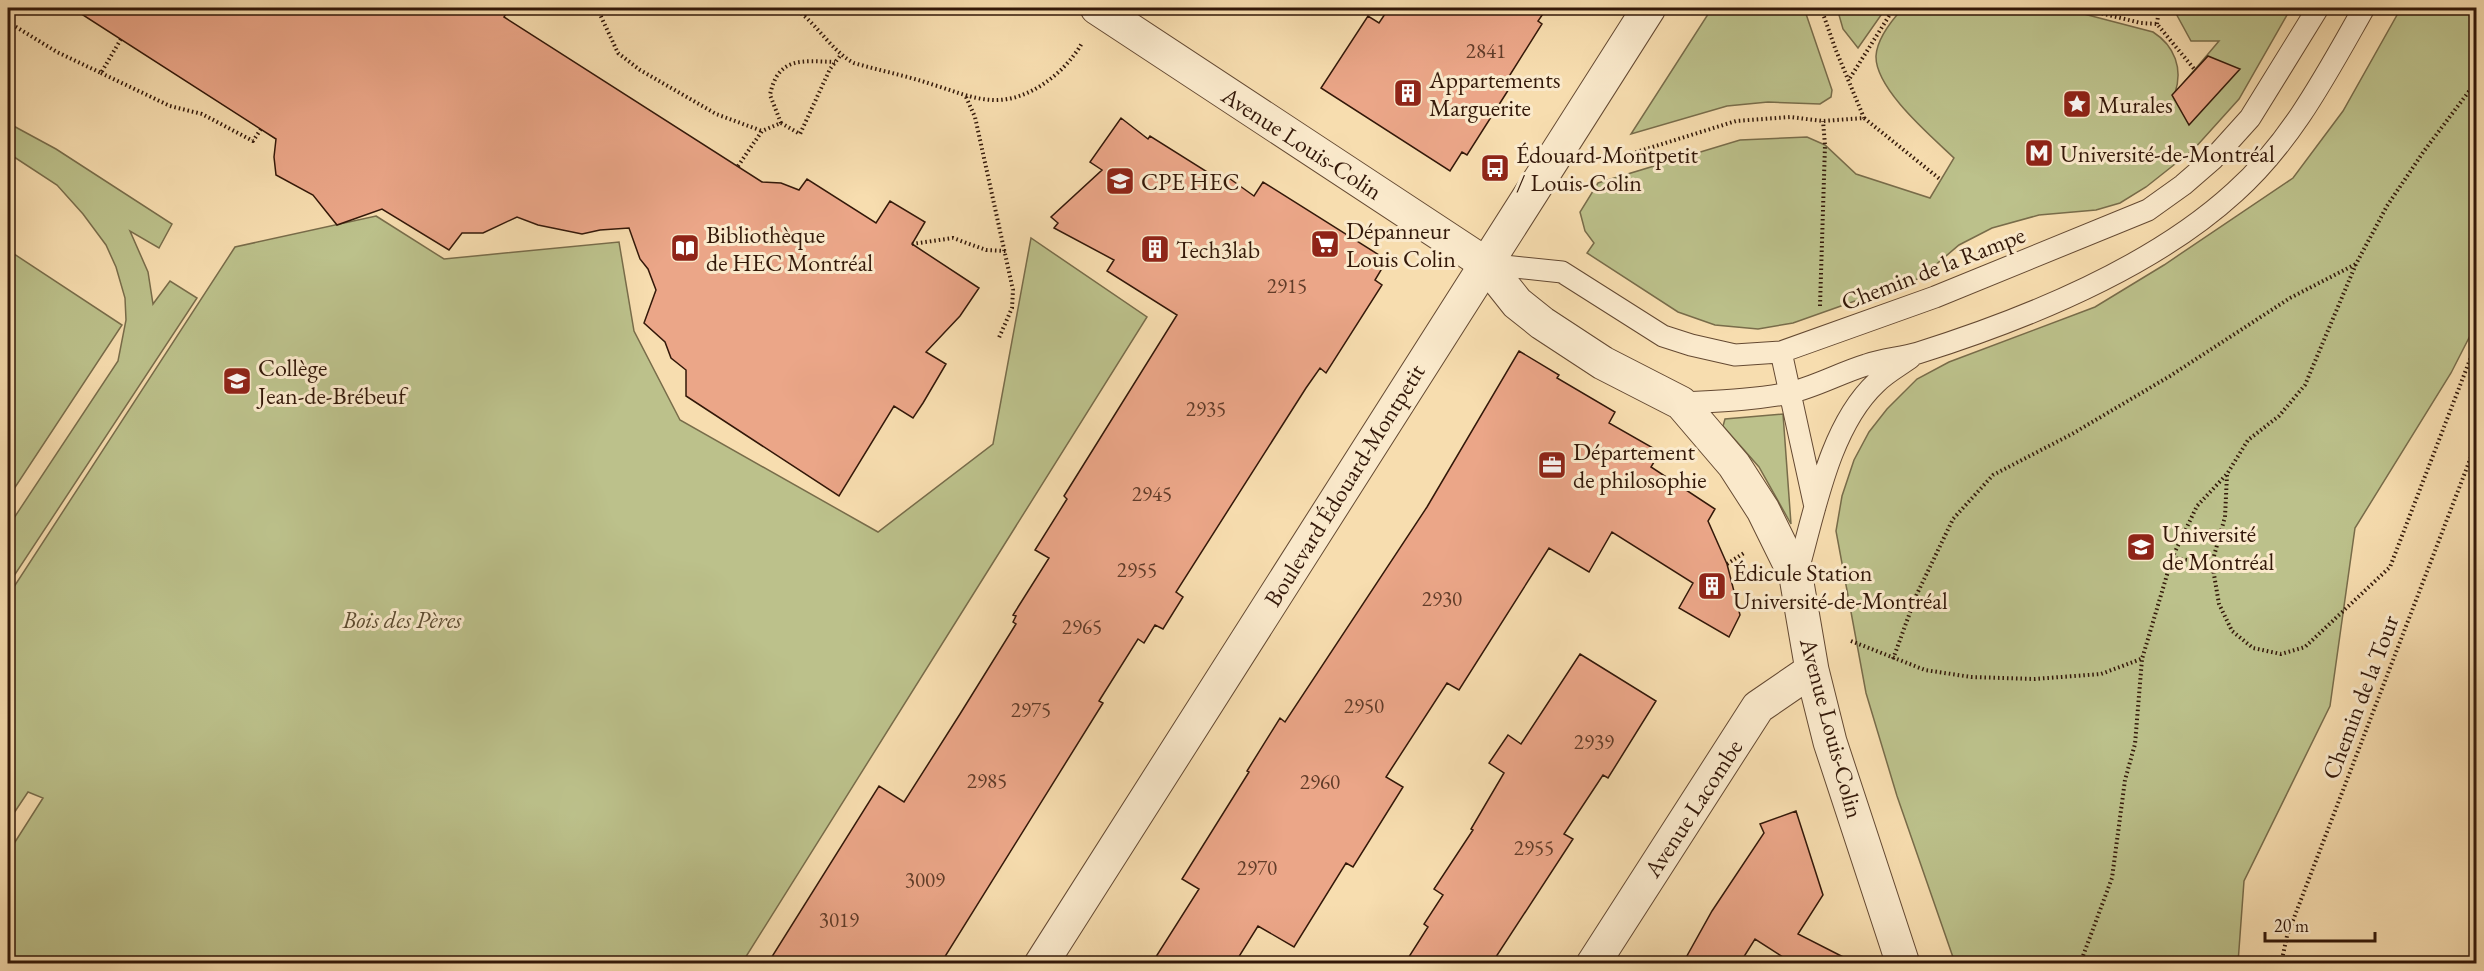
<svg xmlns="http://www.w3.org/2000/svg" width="2484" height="971" viewBox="0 0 2484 971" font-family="'EB Garamond',serif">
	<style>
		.green { fill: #bcc18b; stroke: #786c4a; stroke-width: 1.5 }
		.building { fill: #eba688; stroke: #331809; stroke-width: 1.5 }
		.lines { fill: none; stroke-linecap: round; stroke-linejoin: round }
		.service-casing { stroke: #644932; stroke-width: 23 }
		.minor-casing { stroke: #644932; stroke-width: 35 }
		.tertiary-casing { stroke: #644932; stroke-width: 35 }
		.path { stroke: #331809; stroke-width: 4; stroke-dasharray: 1.5 3; stroke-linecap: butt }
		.service { stroke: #fae9cb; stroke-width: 21 }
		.minor { stroke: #fae9cb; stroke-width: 33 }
		.tertiary { stroke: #fae9cb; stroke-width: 33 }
		.labels { text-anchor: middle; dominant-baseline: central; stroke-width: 6; stroke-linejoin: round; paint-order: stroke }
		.number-label { font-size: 21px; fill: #613c29 }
		.poi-label { font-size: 24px; fill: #331809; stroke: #fae9cb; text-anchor: start }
		.street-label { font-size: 24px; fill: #331809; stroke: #fae9cb }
		.park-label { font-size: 24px; font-style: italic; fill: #5c4b30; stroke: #fae9cb }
	</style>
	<rect width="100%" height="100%" fill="#f7ddaf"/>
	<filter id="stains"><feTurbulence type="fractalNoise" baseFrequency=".00333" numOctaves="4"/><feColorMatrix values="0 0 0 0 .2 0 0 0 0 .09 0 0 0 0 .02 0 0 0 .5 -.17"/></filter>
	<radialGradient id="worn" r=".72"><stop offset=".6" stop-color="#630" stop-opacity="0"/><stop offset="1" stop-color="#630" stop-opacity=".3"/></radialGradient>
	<path class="green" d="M 1712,8 L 1804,8 L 1832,90 L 1831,97 L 1820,104 L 1768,102 L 1727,106 L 1631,134 Z
		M 1837,8 L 1886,8 L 1858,48 L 1843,29 Z
		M 1903,8 L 2061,8 L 2153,32 C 2175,46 2183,69 2175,93 L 2219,41 L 2191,41 L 2173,8 L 2291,8 L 2239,99 L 2194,149 L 2146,187 L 2120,203 L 2096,210 L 2039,215 L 1992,228 L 1959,245 L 1920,278 L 1793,323 L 1758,329 L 1715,325 L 1678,312 L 1587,253 L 1594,243 L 1585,231 L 1580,212 L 1598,183 L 1740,140 L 1807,137 L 1825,145 L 1856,174 L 1930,198 L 1954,158 C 1931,136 1875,89 1876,56 C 1877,38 1892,20 1903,8 Z
		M 2401,8 L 2476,8 L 2476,324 L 2451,373 L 2355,528 L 2330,706 L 2244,881 L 2238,963 L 1955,963 L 1897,796 L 1866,693 L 1836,531 L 1842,496 L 1854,460 L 1869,432 L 1887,409 L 1917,379 L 1949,362 L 2095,307 L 2164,265 L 2293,178 L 2343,111 Z
		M 8,123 L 56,149 L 172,224 L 159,248 L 130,231 L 148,272 L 153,304 L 170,281 L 197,298 L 8,585 L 8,527 L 118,361 L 126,320 L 125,298 L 116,267 L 106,245 L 83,214 L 57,185 L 8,153 Z
		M 376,216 L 444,259 L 619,242 L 634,331 L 680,420 L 878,532 L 993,444 L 1031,238 L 1147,317 L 742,963 L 8,963 L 8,853 L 43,798 L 28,792 L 8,822 L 8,596 L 235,247 Z
		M 8,250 L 122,325 L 8,498 Z
		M 1783,414 L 1791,524 L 1759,467 L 1723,426 L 1725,419 Z"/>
	<path class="building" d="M 72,8 L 510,8 L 504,17 L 762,182 L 781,183 L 799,190 L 807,179 L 876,223 L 890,201 L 925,222 L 912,244 L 979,288 L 960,316 L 926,352 L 946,364 L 923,403 L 913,418 L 894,406 L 839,496 L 686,396 L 686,370 L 671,358 L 665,342 L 644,323 L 656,290 L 648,269 L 640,259 L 629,228 L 600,230 L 582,234 L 538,225 L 517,217 L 483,233 L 462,233 L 449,250 L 382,209 L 337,225 L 313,195 L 276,175 L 274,157 L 276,139 Z
		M 1389,8 L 1547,8 L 1538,21 L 1542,24 L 1508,78 L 1514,81 L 1467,155 L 1462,152 L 1450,171 L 1321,88 L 1368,16 L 1379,23 Z
		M 2208,56 L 2240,69 L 2189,125 L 2172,95 Z
		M 1121,118 L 1148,139 L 1150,136 L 1223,182 L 1226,176 L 1254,196 L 1263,182 L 1387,260 L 1375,280 L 1382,285 L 1326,373 L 1320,368 L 1306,388 L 1176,592 L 1183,597 L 1163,629 L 1155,625 L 1144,643 L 1138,639 L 1099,701 L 1103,703 L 941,963 L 768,963 L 879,786 L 904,802 L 960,714 L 1016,624 L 1013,622 L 1016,616 L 1013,615 L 1049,558 L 1035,550 L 1067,499 L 1064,496 L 1177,315 L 1107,271 L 1114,260 L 1054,228 L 1058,223 L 1051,217 L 1102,170 L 1090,162 Z
		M 1519,351 L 1559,375 L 1557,378 L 1615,412 L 1609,423 L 1660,452 L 1651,467 L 1715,509 L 1708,521 L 1727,564 L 1740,615 L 1729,637 L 1679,608 L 1693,583 L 1612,532 L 1589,572 L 1549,548 L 1459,690 L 1447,683 L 1386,777 L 1403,787 L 1353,867 L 1346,863 L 1294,947 L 1258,926 L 1235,963 L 1152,963 L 1199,889 L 1182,879 L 1249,772 L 1247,771 L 1280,718 L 1285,722 L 1427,507 Z
		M 1580,654 L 1656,701 L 1608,778 L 1603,775 L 1564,834 L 1573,839 L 1492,963 L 1405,963 L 1428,927 L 1424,924 L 1443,895 L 1434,889 L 1473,830 L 1471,829 L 1504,773 L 1489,763 L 1508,735 L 1521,744 Z
		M 1796,811 L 1823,895 L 1798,934 L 1855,963 L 1792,963 L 1755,939 L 1740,963 L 1683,963 L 1712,911 L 1764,833 L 1760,824 Z"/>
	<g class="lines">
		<g class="service-casing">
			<path id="service" d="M 1486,264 L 1562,272 L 1663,336 L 1691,345 L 1735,355 L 1781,352 L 1935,297 L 2148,210 L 2183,185 L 2213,159 L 2250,118 L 2318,8
				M 1781,352 L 1815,507
				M 1681,403 C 1717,401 1754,400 1789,393 C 1815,387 1840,373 1866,365 C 1883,359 1901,358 1918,353 C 2026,319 2151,269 2235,192 C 2292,141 2327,73 2364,8
				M 1796,577 C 1814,516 1828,428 1876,383 C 1886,373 1899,366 1910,358"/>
		</g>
		<g class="minor-casing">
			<path id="minor" d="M 1097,8 L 1486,264 L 1517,303 L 1542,323 L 1603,363 L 1681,403 L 1734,465 L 1763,510 L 1796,577 L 1812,670 L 1830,742 L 1903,964
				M 1593,964 L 1758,707 L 1812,670"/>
		</g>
		<g class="tertiary-casing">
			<path id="tertiary" d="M 1041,964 L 1649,8"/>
		</g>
		<path class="path" d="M 597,8 L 618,53 L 640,70 L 716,114 L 762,131
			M 794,8 C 818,24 831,51 854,63 C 881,71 908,76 934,85 C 954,91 972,99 992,100 C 1028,102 1065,73 1082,43
			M 1821,8 L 1835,48 L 1864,118
			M 2080,8 L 2141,23 L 2157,24 L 2195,70
			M 804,15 L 814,8
			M 8,22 L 57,52 L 101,73 L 121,39
			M 2157,24 L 2159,8
			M 101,73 L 170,106 L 202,114 L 253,141 L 261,129
			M 1850,78 L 1894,8
			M 966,97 L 975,117 L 1013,290 L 1012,308 L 998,340
			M 781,123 L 770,95 C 778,56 802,61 835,62
			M 1606,155 L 1614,159 L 1736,121 L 1790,117 L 1823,121 L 1864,118 L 1941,180
			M 738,166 L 762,131 L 781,123 L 800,134 L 830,69 L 840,56
			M 912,244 L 953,238 L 986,250 L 1006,251
			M 1820,306 L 1825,145 L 1823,121
			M 2227,475 L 2225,517 L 2212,563 L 2219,604 L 2232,631 L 2253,648 L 2281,654 L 2305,647 L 2390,567 L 2476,344
			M 2172,558 L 2212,563
			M 1727,564 L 1744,553
			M 1851,641 L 1925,670 L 1971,677 L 2034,679 L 2101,674 L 2141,659
			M 1893,659 L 1916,596 L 1953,519 L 1993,475 L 2072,434 L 2170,376 L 2290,298 L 2356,264
			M 2080,964 L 2112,878 L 2125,780 L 2135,744 L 2142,659 L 2172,558 L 2197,506 L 2227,474 L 2248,440 L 2279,416 L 2305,385 L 2356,264 L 2387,206 L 2424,151 L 2476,82
			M 2281,964 L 2287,936 L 2476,444"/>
		<use href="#service" class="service"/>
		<use href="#minor" class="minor"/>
		<use href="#tertiary" class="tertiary"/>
	</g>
	<defs>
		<g id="building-square" transform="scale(1.5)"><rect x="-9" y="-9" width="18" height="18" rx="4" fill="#8f2418" stroke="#fae9cb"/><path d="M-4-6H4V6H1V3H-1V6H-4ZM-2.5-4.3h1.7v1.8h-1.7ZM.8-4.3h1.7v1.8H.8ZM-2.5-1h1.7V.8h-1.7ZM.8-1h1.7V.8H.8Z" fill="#fff"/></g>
		<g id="sight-square" transform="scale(1.5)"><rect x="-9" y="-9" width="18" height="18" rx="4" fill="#8f2418" stroke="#fae9cb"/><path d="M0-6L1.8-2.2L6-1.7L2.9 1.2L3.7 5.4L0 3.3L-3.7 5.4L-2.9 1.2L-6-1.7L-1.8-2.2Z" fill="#fff"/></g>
		<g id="metro-square" transform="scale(1.5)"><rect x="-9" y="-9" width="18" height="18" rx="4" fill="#8f2418" stroke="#fae9cb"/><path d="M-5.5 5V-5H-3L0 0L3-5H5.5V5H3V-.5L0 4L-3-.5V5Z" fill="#fff"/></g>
		<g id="bus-square" transform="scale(1.5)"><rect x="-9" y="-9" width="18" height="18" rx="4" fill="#8f2418" stroke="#fae9cb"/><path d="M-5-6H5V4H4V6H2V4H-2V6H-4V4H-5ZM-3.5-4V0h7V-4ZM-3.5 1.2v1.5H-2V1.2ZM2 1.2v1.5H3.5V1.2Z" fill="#fff"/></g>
		<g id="school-square" transform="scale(1.5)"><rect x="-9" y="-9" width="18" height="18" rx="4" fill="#8f2418" stroke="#fae9cb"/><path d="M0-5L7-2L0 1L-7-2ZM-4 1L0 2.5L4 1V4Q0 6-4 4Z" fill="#fff"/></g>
		<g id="supermarket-square" transform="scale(1.5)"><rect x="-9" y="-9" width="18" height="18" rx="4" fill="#8f2418" stroke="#fae9cb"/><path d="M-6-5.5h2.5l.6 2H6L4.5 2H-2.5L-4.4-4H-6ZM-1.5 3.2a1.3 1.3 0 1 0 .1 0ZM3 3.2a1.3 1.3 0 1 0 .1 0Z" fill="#fff"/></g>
		<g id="library-square" transform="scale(1.5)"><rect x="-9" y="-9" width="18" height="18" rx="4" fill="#8f2418" stroke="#fae9cb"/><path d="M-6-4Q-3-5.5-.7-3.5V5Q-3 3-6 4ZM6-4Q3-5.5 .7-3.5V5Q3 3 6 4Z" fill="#fff"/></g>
		<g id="office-square" transform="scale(1.5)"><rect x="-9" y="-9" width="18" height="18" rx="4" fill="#8f2418" stroke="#fae9cb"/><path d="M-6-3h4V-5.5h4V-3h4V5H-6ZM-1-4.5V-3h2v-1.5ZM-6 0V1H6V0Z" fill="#fff"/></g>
		<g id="university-square" transform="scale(1.5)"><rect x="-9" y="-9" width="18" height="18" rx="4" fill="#8f2418" stroke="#fae9cb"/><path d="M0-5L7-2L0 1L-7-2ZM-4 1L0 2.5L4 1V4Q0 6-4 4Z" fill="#fff"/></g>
	</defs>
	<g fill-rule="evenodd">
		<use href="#building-square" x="1408" y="93"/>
		<use href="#sight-square" x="2077" y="104"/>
		<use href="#metro-square" x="2039" y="153"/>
		<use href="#bus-square" x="1495" y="168"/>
		<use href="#school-square" x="1120" y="181"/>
		<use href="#supermarket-square" x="1325" y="244"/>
		<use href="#library-square" x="685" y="248"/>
		<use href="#building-square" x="1155" y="249"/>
		<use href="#school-square" x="237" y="381"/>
		<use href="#office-square" x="1552" y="465"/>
		<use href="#university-square" x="2141" y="547"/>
		<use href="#building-square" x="1712" y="586"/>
	</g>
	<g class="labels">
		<g class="number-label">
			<text x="1486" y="50">2841</text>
			<text x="1287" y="285">2915</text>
			<text x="1206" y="408">2935</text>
			<text x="1152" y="493">2945</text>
			<text x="1137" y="569">2955</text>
			<text x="1442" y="598">2930</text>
			<text x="1082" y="626">2965</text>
			<text x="1364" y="705">2950</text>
			<text x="1031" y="709">2975</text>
			<text x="1594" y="741">2939</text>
			<text x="987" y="780">2985</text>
			<text x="1320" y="781">2960</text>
			<text x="1534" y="847">2955</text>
			<text x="1257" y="867">2970</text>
			<text x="925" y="879">3009</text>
			<text x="839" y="919">3019</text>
		</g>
		<g class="poi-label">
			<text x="1429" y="79">Appartements<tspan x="1429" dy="28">Marguerite</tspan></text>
			<text x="2098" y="104">Murales</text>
			<text x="2060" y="153">Université-de-Montréal</text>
			<text x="1516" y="154">Édouard-Montpetit<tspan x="1516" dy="28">/ Louis-Colin</tspan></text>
			<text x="1141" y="181">CPE HEC</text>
			<text x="1346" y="230">Dépanneur<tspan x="1346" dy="28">Louis Colin</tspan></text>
			<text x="706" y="234">Bibliothèque<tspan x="706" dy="28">de HEC Montréal</tspan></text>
			<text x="1176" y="249">Tech3lab</text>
			<text x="258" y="367">Collège<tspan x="258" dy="28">Jean-de-Brébeuf</tspan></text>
			<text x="1573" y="451">Département<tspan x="1573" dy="28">de philosophie</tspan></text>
			<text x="2162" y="533">Université<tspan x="2162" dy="28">de Montréal</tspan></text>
			<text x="1733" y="572">Édicule Station<tspan x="1733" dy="28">Université-de-Montréal</tspan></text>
		</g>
		<g class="street-label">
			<text transform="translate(1302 143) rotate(33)">Avenue Louis-Colin</text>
			<text transform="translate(1933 268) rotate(-21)">Chemin de la Rampe</text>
			<text transform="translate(1344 485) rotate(-58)">Boulevard Édouard-Montpetit</text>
			<text transform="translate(2360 697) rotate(-69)">Chemin de la Tour</text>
			<text transform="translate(1832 728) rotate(75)">Avenue Louis-Colin</text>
			<text transform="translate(1693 808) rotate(-57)">Avenue Lacombe</text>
		</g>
		<g class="park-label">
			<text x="402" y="619">Bois des Pères</text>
		</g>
	</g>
	<rect width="2484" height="971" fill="none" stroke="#f7ddaf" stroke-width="30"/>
	<rect x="9" y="9" width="2466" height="953" fill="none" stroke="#331809" stroke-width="3"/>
	<rect x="15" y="15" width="2454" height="941" fill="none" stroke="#331809" stroke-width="1.5"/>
	<path d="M2265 932v9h110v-9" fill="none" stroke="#331809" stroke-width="3"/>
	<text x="2274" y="932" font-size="18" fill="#331809" stroke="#fae9cb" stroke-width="4.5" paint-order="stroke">20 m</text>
	<rect width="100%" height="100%" filter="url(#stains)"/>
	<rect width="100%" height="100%" fill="url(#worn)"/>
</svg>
